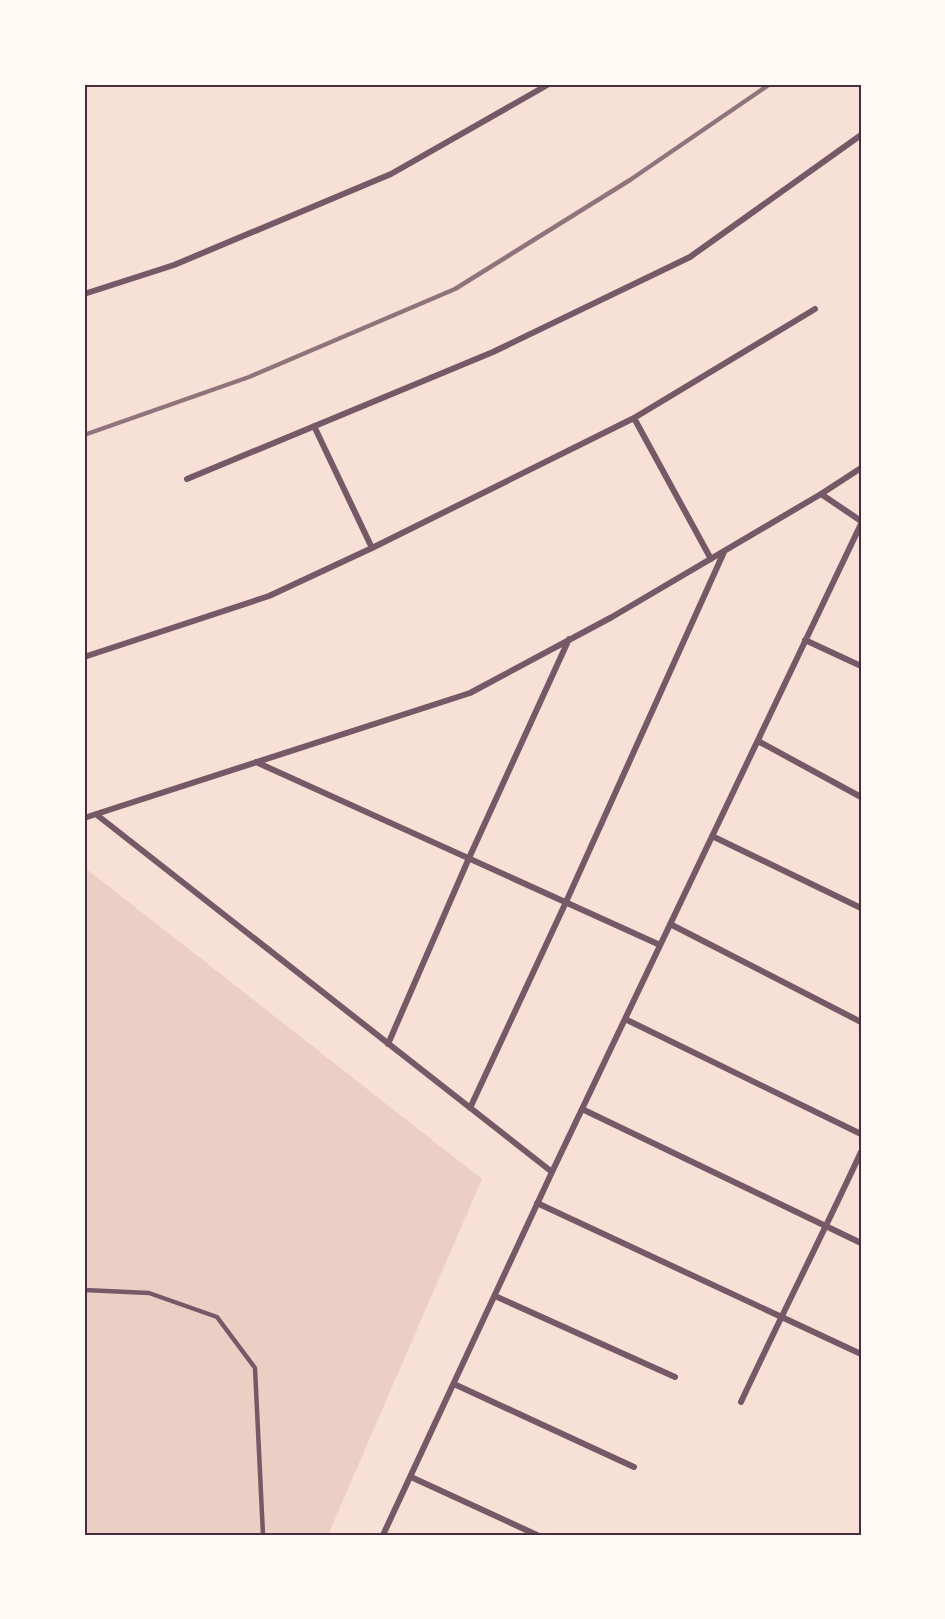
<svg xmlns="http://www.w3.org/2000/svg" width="945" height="1619" viewBox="0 0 945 1619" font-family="'Fira Sans',sans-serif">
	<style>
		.green { fill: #ebcfc5 }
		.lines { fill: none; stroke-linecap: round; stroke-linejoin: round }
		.service { stroke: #755966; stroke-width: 4.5 }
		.minor { stroke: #755966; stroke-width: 6 }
		.rail { stroke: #8f747c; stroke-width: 4.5 }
		.neatline { fill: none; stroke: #4a2c40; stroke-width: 2 }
	</style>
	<rect width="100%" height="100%" fill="#f7e1d7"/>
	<path class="green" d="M 84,867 L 482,1179 L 328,1535 L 84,1535 Z"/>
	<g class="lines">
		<path class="service" d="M 84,1290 L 149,1293 L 217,1317 L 255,1368 L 263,1535"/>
		<path class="minor" d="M 84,294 L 174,265 L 391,174 L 549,84
			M 634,418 L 711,559
			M 314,426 L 372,548 L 634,418 L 815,309
			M 187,479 L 493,352 L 690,257 L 861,135
			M 821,494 L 861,521
			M 805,640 L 861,666
			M 84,657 L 269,596 L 372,548
			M 758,741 L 861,797
			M 256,762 L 660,945
			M 97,815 L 552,1172
			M 84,818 L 470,693 L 612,617 L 821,494 L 861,468
			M 712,836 L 861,908
			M 670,924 L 861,1022
			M 625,1019 L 861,1134
			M 388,1044 L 469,858 L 569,639
			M 470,1108 L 566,902 L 724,552
			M 582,1109 L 861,1243
			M 537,1203 L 861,1354
			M 495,1296 L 675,1377
			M 454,1384 L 634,1467
			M 741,1402 C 780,1318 822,1236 861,1152
			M 411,1477 L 537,1535
			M 383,1535 L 552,1172 L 861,524"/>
		<path class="rail" d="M 84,435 L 249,377 L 455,289 L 630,180 L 770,84"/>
	</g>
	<rect width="945" height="1619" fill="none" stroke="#fffaf5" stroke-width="171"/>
	<rect x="86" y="86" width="774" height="1448" class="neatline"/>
</svg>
